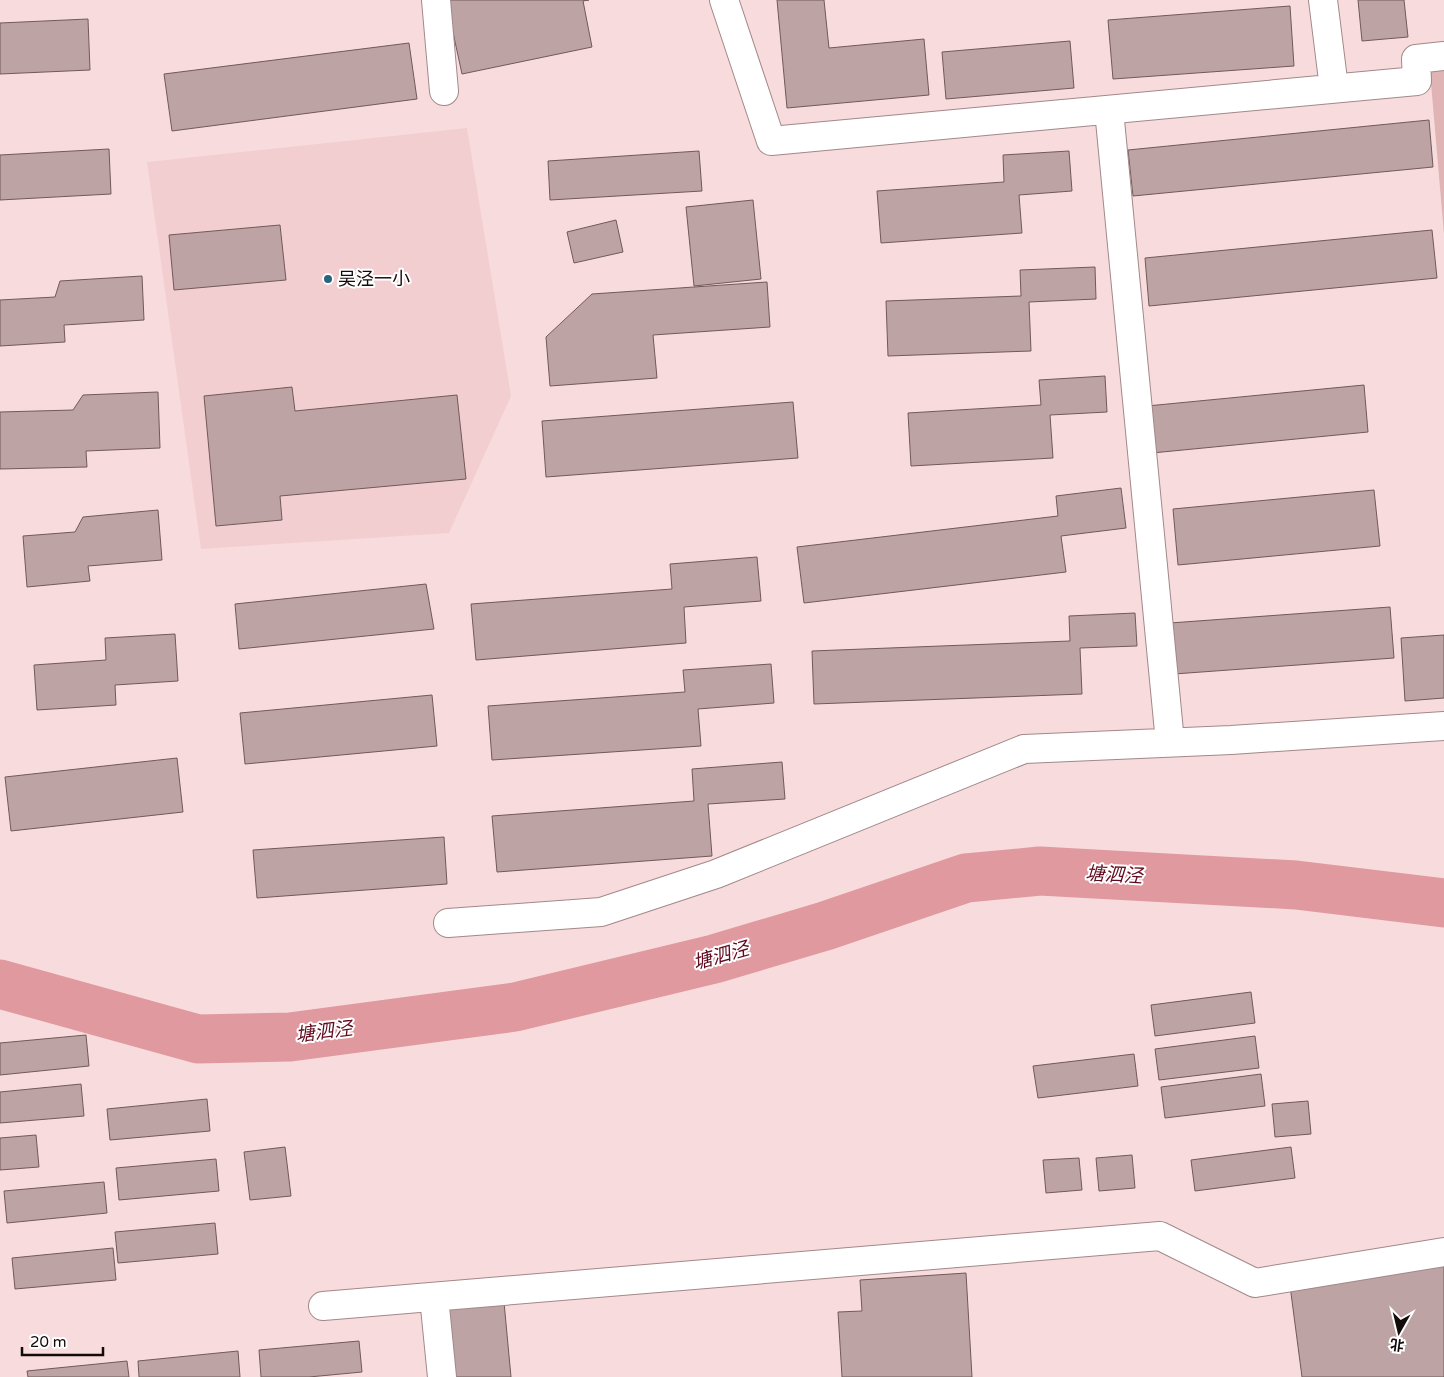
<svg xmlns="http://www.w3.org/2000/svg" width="1444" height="1377" viewBox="0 0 1444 1377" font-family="'Varela Round','Noto Sans SC',sans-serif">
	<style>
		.built { fill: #f3ced0 }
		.green { fill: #e0b3b5 }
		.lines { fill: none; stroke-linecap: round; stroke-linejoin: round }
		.river { stroke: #e0999e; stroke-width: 49 }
		.building { fill: #bda3a4; stroke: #71595a }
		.minor-casing { stroke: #a28889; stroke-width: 30 }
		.minor { stroke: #fff; stroke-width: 28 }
		.poi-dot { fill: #26657b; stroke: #fff; stroke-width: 2 }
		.labels { text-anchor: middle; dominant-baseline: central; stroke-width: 4; stroke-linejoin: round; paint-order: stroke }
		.poi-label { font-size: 18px; fill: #130a0a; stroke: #fff; text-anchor: start }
		.water-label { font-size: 19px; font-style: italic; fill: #5f0a1e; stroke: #fff }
	</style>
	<rect width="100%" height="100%" fill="#f8dcdd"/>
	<path class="built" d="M 467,128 L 511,396 L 449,533 L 201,549 L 147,162 Z"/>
	<path class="green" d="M 1444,59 L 1444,234 L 1429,60 Z"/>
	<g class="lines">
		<path class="river" d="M 0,984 L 198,1039 L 290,1037 L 515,1007 L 714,959 L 825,926 L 966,878 L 1040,871 L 1296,885 L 1444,903"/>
	</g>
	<path class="building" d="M 446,0 L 589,0 L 583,1 L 592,47 L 462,74 Z
		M 777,0 L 824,0 L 829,48 L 924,39 L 929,95 L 787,108 Z
		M 1358,0 L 1404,0 L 1408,37 L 1362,41 Z
		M 1290,6 L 1294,66 L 1113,79 L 1108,20 Z
		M 88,19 L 90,70 L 0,74 L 0,23 Z
		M 1070,41 L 1074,88 L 946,99 L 942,52 Z
		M 409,43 L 417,99 L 172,131 L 164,74 Z
		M 1429,120 L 1433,167 L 1133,196 L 1128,150 Z
		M 109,149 L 111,194 L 0,200 L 0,155 Z
		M 699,151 L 702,191 L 550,200 L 548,161 Z
		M 1069,151 L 1072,191 L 1019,195 L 1022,233 L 881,243 L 877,191 L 1004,182 L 1003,155 Z
		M 753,200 L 761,279 L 694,286 L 686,207 Z
		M 616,220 L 623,252 L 574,263 L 567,232 Z
		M 280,225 L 286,280 L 174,290 L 169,235 Z
		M 1432,230 L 1437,278 L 1149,306 L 1145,258 Z
		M 1095,267 L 1096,299 L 1029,302 L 1031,351 L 888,356 L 886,301 L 1021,296 L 1020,270 Z
		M 142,276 L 144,320 L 64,325 L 65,342 L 0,346 L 0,300 L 55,297 L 60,281 Z
		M 767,282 L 770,327 L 653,335 L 657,378 L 550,386 L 546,337 L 592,294 Z
		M 1105,376 L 1107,412 L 1050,415 L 1053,458 L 911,466 L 908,413 L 1041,405 L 1039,380 Z
		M 1364,385 L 1368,432 L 1152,453 L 1147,406 Z
		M 292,387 L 295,411 L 457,395 L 466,479 L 280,496 L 282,520 L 216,526 L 204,396 Z
		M 158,392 L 160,448 L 86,451 L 87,467 L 0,469 L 0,412 L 73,410 L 83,395 Z
		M 793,402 L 798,458 L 546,477 L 542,421 Z
		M 1121,488 L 1126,528 L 1061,536 L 1066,572 L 804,603 L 797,547 L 1058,516 L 1056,496 Z
		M 1374,490 L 1380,546 L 1178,565 L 1173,509 Z
		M 158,510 L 162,560 L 88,566 L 90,581 L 27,587 L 23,536 L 75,532 L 83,517 Z
		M 757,557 L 761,601 L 684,607 L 686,643 L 476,660 L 471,604 L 672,589 L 670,564 Z
		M 426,584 L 434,629 L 239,649 L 235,604 Z
		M 1390,607 L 1394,658 L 1174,674 L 1170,623 Z
		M 1135,613 L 1137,646 L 1080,648 L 1082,694 L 814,704 L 812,651 L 1070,641 L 1069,616 Z
		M 175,634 L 178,681 L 115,685 L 116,705 L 37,710 L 34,665 L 106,660 L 105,638 Z
		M 1444,635 L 1444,698 L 1405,701 L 1401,638 Z
		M 771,664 L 774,703 L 698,709 L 701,746 L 492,760 L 488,706 L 685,692 L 683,670 Z
		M 432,695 L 437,746 L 245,764 L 240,713 Z
		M 177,758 L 183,812 L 11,831 L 5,777 Z
		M 782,762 L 785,799 L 708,804 L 712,856 L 497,872 L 492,816 L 694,801 L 692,769 Z
		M 444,837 L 447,884 L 257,898 L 253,850 Z
		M 1251,992 L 1255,1023 L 1155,1036 L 1151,1005 Z
		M 86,1035 L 89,1066 L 0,1075 L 0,1043 Z
		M 1255,1036 L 1259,1068 L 1159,1080 L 1155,1049 Z
		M 1134,1054 L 1138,1086 L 1038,1098 L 1033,1066 Z
		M 1261,1074 L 1265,1106 L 1165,1118 L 1161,1087 Z
		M 81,1084 L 84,1116 L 0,1123 L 0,1092 Z
		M 207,1099 L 210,1131 L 110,1140 L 107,1109 Z
		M 1308,1101 L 1311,1134 L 1275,1137 L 1272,1104 Z
		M 36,1135 L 39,1167 L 0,1170 L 0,1138 Z
		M 285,1147 L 291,1196 L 250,1200 L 244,1152 Z
		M 1291,1147 L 1295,1178 L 1195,1191 L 1191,1160 Z
		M 1132,1155 L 1135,1188 L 1099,1191 L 1096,1158 Z
		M 1079,1158 L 1082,1190 L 1046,1193 L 1043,1160 Z
		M 216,1159 L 219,1191 L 119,1200 L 116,1168 Z
		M 104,1182 L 107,1213 L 7,1223 L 4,1191 Z
		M 215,1223 L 218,1254 L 118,1263 L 115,1232 Z
		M 113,1248 L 116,1280 L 15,1289 L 12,1258 Z
		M 1444,1265 L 1444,1377 L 1302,1377 L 1289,1278 Z
		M 966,1273 L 972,1377 L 842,1377 L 838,1312 L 862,1311 L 860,1280 Z
		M 504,1302 L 511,1377 L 451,1377 L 444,1307 Z
		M 359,1341 L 362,1372 L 309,1377 L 261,1377 L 259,1350 Z
		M 238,1351 L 240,1377 L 139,1377 L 138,1361 Z
		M 127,1361 L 129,1377 L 28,1377 L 27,1371 Z"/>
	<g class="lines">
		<g class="minor-casing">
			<path id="minor" d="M 436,0 L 444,91
				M 724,0 L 771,141 L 1417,81 L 1416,59 L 1444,56
				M 1323,0 L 1334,88
				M 1109,110 L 1170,742
				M 448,923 L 601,912 L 716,874 L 1024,749 L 1231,740 L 1444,726
				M 434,1297 L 442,1377
				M 323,1306 L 1160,1236 L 1255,1283 L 1444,1252"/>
		</g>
		<use href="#minor" class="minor"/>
	</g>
	<circle class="poi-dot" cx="328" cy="279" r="5"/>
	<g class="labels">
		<g class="poi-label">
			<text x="338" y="279">吴泾一小</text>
		</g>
		<g class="water-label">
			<text transform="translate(1114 875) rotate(3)">塘泗泾</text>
			<text transform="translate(721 956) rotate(-16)">塘泗泾</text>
			<text transform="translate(324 1032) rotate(-7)">塘泗泾</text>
		</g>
	</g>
	<g transform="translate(1399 1332) rotate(188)" stroke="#ffffff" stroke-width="4" paint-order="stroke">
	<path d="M0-4L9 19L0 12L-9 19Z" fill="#130a0a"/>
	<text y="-8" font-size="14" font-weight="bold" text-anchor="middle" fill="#130a0a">北</text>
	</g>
	<path d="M22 1347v8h81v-8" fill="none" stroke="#130a0a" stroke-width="2.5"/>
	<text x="30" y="1347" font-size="15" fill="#130a0a" stroke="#ffffff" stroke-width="4" paint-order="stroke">20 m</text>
</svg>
